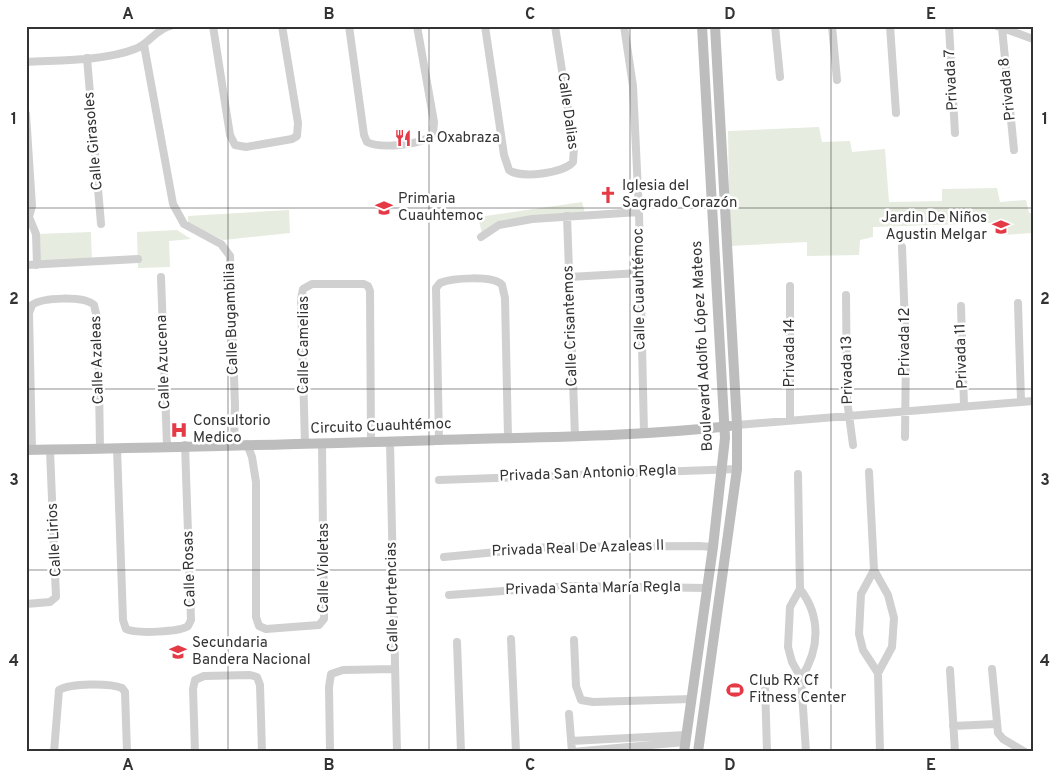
<svg xmlns="http://www.w3.org/2000/svg" width="1059" height="778" viewBox="0 0 1059 778" font-family="Overpass,sans-serif">
	<style>
		.green { fill: #e6ecdf }
		.lines { fill: none; stroke-linecap: round; stroke-linejoin: round }
		.street { stroke: #d0d0d0; stroke-width: 8 }
		.secondary { stroke: #bdbdbd; stroke-width: 10 }
		.grid { fill: none; stroke: #333; stroke-width: 1; stroke-opacity: 0.55 }
		.labels { text-anchor: middle; dominant-baseline: central; stroke-width: 5; stroke-linejoin: round; paint-order: stroke }
		.street-label { font-size: 15px; fill: #333; stroke: #fff }
		.poi-label { font-size: 15px; fill: #333; stroke: #fff; text-anchor: start }
		.neatline { fill: none; stroke: #333; stroke-width: 2 }
		.grid-label { font-size: 16px; text-anchor: middle; font-weight: bold; fill: #333 }
	</style>
	<rect width="100%" height="100%" fill="#fff"/>
	<path class="green" d="M 819,127 L 822,142 L 850,141 L 852,152 L 885,149 L 889,202 L 942,201 L 942,189 L 997,188 L 1000,202 L 1026,200 L 1029,213 L 1033,213 L 1033,233 L 1001,235 L 995,223 L 873,227 L 873,237 L 860,240 L 859,255 L 807,256 L 807,242 L 730,246 L 728,131 Z
		M 582,202 L 585,213 L 514,219 L 482,233 L 478,217 Z
		M 289,210 L 290,233 L 223,240 L 188,222 L 188,216 Z
		M 177,230 L 191,239 L 169,241 L 170,267 L 138,268 L 137,232 Z
		M 91,232 L 92,262 L 38,264 L 37,234 Z"/>
	<g class="lines">
		<path class="street" d="M 213,26 L 230,135 L 235,145 L 246,147 L 292,139 L 297,136 L 298,123 L 282,26
			M 349,26 L 364,135 L 367,142 C 381,149 423,145 433,134 L 434,122 L 417,26
			M 485,26 L 504,155 L 509,170 C 521,179 564,173 573,162 L 574,147 L 555,26
			M 624,26 L 633,86 L 639,212 L 644,433
			M 775,26 L 780,77
			M 832,26 L 837,80
			M 890,26 L 896,113
			M 949,26 L 955,133
			M 997,26 L 1033,39
			M 1002,28 L 1014,150
			M 144,45 L 173,204 L 184,224 L 221,244 L 230,256 L 235,406 L 234,445
			M 87,58 L 101,224
			M 26,62 C 59,60 104,61 135,49 C 149,44 155,30 170,26
			M 26,114 L 32,206 L 29,217 L 36,234 L 37,265
			M 567,216 L 575,436
			M 481,237 L 499,225 L 532,219 L 639,212
			M 902,247 L 906,350 L 905,437
			M 26,265 L 138,259
			M 161,277 L 167,446
			M 569,277 L 640,273
			M 790,286 L 790,420
			M 846,295 L 847,400 L 853,445
			M 1018,303 L 1021,401
			M 961,306 L 964,406
			M 737,425 L 1033,401
			M 439,440 L 436,288 L 440,283 C 452,278 493,275 502,285 L 505,298 L 508,438
			M 390,442 L 397,752
			M 247,444 L 252,457 L 256,482 L 256,617 L 259,626 L 266,629 L 319,625 L 324,619 L 322,444
			M 305,444 L 301,299 L 303,289 L 312,284 L 364,284 L 368,286 L 370,291 L 371,443
			M 117,448 L 123,620 L 126,629 C 136,634 180,632 188,626 L 191,620 L 185,445
			M 32,450 L 29,313 L 32,305 C 43,297 84,296 94,305 L 98,322 L 100,448
			M 869,472 L 874,570 L 888,595 L 894,618 L 892,647 L 878,673
			M 798,474 L 800,589 L 790,607 L 788,647 L 792,662 L 801,678 L 806,752
			M 439,480 L 737,469
			M 444,557 L 549,547 L 699,546 L 713,547
			M 874,570 L 861,594 L 859,634 L 863,650 L 878,673 L 880,752
			M 800,589 C 821,616 820,649 801,678
			M 449,595 L 572,586 L 707,588
			M 26,604 L 50,602 L 56,597 L 50,450
			M 511,639 L 516,752
			M 574,640 L 576,686 L 581,700 L 593,702 L 691,699
			M 457,642 L 461,752
			M 992,669 L 998,733 L 1003,739 L 1025,752
			M 950,670 L 955,752
			M 765,683 L 767,752
			M 569,714 L 572,752 L 685,742
			M 953,726 L 996,724
			M 571,741 L 686,735
			M 54,752 L 59,690 C 71,683 110,683 122,688 L 125,692 L 127,752
			M 195,752 L 193,689 L 195,680 L 204,676 L 250,675 L 257,677 L 260,685 L 262,752
			M 330,752 L 329,687 L 331,674 L 343,670 L 395,669"/>
		<path class="secondary" d="M 26,450 C 164,448 301,444 439,440 C 535,437 633,437 730,426
			M 684,752 L 713,547 L 725,438 L 702,26
			M 698,752 L 737,469 L 737,425 L 715,26"/>
	</g>
	<path class="grid" d="M 228,26 L 228,752M 429,26 L 429,752M 630,26 L 630,752M 831,26 L 831,752M 26,208 L 1033,208M 26,389 L 1033,389M 26,570 L 1033,570"/>
	<defs>
		<g id="restaurant-bare" transform="scale(1.35)"><path d="M-5-6h1v4h1v-4h1v4h1v-4h1v5L-1.5 .5V6h-2V.5L-5-1ZM5-6V6H3V1.5H1.5Q1.5-4 5-6Z" fill="#e63946" stroke="#fff" stroke-width="2.5" paint-order="stroke"/></g>
		<g id="church-bare" transform="scale(1.35)"><path d="M-1.2-6h2.4v3.5h3.3v2.4h-3.3V6h-2.4V-.1h-3.3v-2.4h3.3Z" fill="#e63946" stroke="#fff" stroke-width="2.5" paint-order="stroke"/></g>
		<g id="school-bare" transform="scale(1.35)"><path d="M0-5L7-2L0 1L-7-2ZM-4 1L0 2.5L4 1V4Q0 6-4 4Z" fill="#e63946" stroke="#fff" stroke-width="2.5" paint-order="stroke"/></g>
		<g id="hospital-bare" transform="scale(1.35)"><path d="M-5-5h3v3.5h4V-5h3V5h-3V1.5h-4V5h-3Z" fill="#e63946" stroke="#fff" stroke-width="2.5" paint-order="stroke"/></g>
		<g id="stadium-bare" transform="scale(1.35)"><path d="M0-5a6.5 5 0 1 0 0 10a6.5 5 0 1 0 0-10ZM-3.5-1.8h7v3.6h-7Z" fill="#e63946" stroke="#fff" stroke-width="2.5" paint-order="stroke"/></g>
	</defs>
	<g fill-rule="evenodd">
		<use href="#restaurant-bare" x="403" y="138"/>
		<use href="#church-bare" x="608" y="195"/>
		<use href="#school-bare" x="384" y="208"/>
		<use href="#school-bare" x="1001" y="227"/>
		<use href="#hospital-bare" x="179" y="430"/>
		<use href="#school-bare" x="178" y="652"/>
		<use href="#stadium-bare" x="735" y="690"/>
	</g>
	<g class="labels">
		<g class="street-label">
			<text transform="translate(952 80) rotate(-93)">Privada 7</text>
			<text transform="translate(1008 89) rotate(-96)">Privada 8</text>
			<text transform="translate(567 111) rotate(82)">Calle Dalias</text>
			<text transform="translate(94 141) rotate(-95)">Calle Girasoles</text>
			<text transform="translate(640 289) rotate(-91)">Calle Cuauhtémoc</text>
			<text transform="translate(232 319) rotate(-92)">Calle Bugambilia</text>
			<text transform="translate(571 326) rotate(-92)">Calle Crisantemos</text>
			<text transform="translate(905 342) rotate(-90)">Privada 12</text>
			<text transform="translate(304 345) rotate(-90)">Calle Camelias</text>
			<text transform="translate(703 346) rotate(-93)">Boulevard Adolfo López Mateos</text>
			<text transform="translate(790 353) rotate(-90)">Privada 14</text>
			<text transform="translate(962 356) rotate(-92)">Privada 11</text>
			<text transform="translate(98 360) rotate(-92)">Calle Azaleas</text>
			<text transform="translate(164 362) rotate(-92)">Calle Azucena</text>
			<text transform="translate(848 370) rotate(-91)">Privada 13</text>
			<text transform="translate(381 427) rotate(-2)">Circuito Cuauhtémoc</text>
			<text transform="translate(588 474) rotate(-2)">Privada San Antonio Regla</text>
			<text transform="translate(55 540) rotate(-93)">Calle Lirios</text>
			<text transform="translate(578 549) rotate(-2)">Privada Real De Azaleas II</text>
			<text transform="translate(324 568) rotate(-90)">Calle Violetas</text>
			<text transform="translate(190 569) rotate(-92)">Calle Rosas</text>
			<text transform="translate(593 589) rotate(-1)">Privada Santa María Regla</text>
			<text transform="translate(393 597) rotate(-91)">Calle Hortencias</text>
		</g>
		<g class="poi-label">
			<text x="417" y="138">La Oxabraza</text>
			<text x="622" y="186">Iglesia del<tspan x="622" dy="17">Sagrado Corazón</tspan></text>
			<text x="398" y="199">Primaria<tspan x="398" dy="17">Cuauhtemoc</tspan></text>
			<text x="987" y="218" text-anchor="end">Jardin De Niños<tspan x="987" dy="17">Agustin Melgar</tspan></text>
			<text x="193" y="421">Consultorio<tspan x="193" dy="17">Medico</tspan></text>
			<text x="192" y="643">Secundaria<tspan x="192" dy="17">Bandera Nacional</tspan></text>
			<text x="749" y="681">Club Rx Cf<tspan x="749" dy="17">Fitness Center</tspan></text>
		</g>
	</g>
	<rect width="1059" height="778" fill="none" stroke="#ffffff" stroke-width="55"/>
	<rect x="28" y="28" width="1004" height="722" class="neatline"/>
	<g class="grid-label">
		<text x="128" y="19">A</text>
		<text x="329" y="19">B</text>
		<text x="530" y="19">C</text>
		<text x="730" y="19">D</text>
		<text x="931" y="19">E</text>
		<text x="14" y="124">1</text>
		<text x="1045" y="124">1</text>
		<text x="14" y="304">2</text>
		<text x="1045" y="304">2</text>
		<text x="14" y="485">3</text>
		<text x="1045" y="485">3</text>
		<text x="14" y="666">4</text>
		<text x="1045" y="666">4</text>
		<text x="128" y="770">A</text>
		<text x="329" y="770">B</text>
		<text x="530" y="770">C</text>
		<text x="730" y="770">D</text>
		<text x="931" y="770">E</text>
	</g>
</svg>
